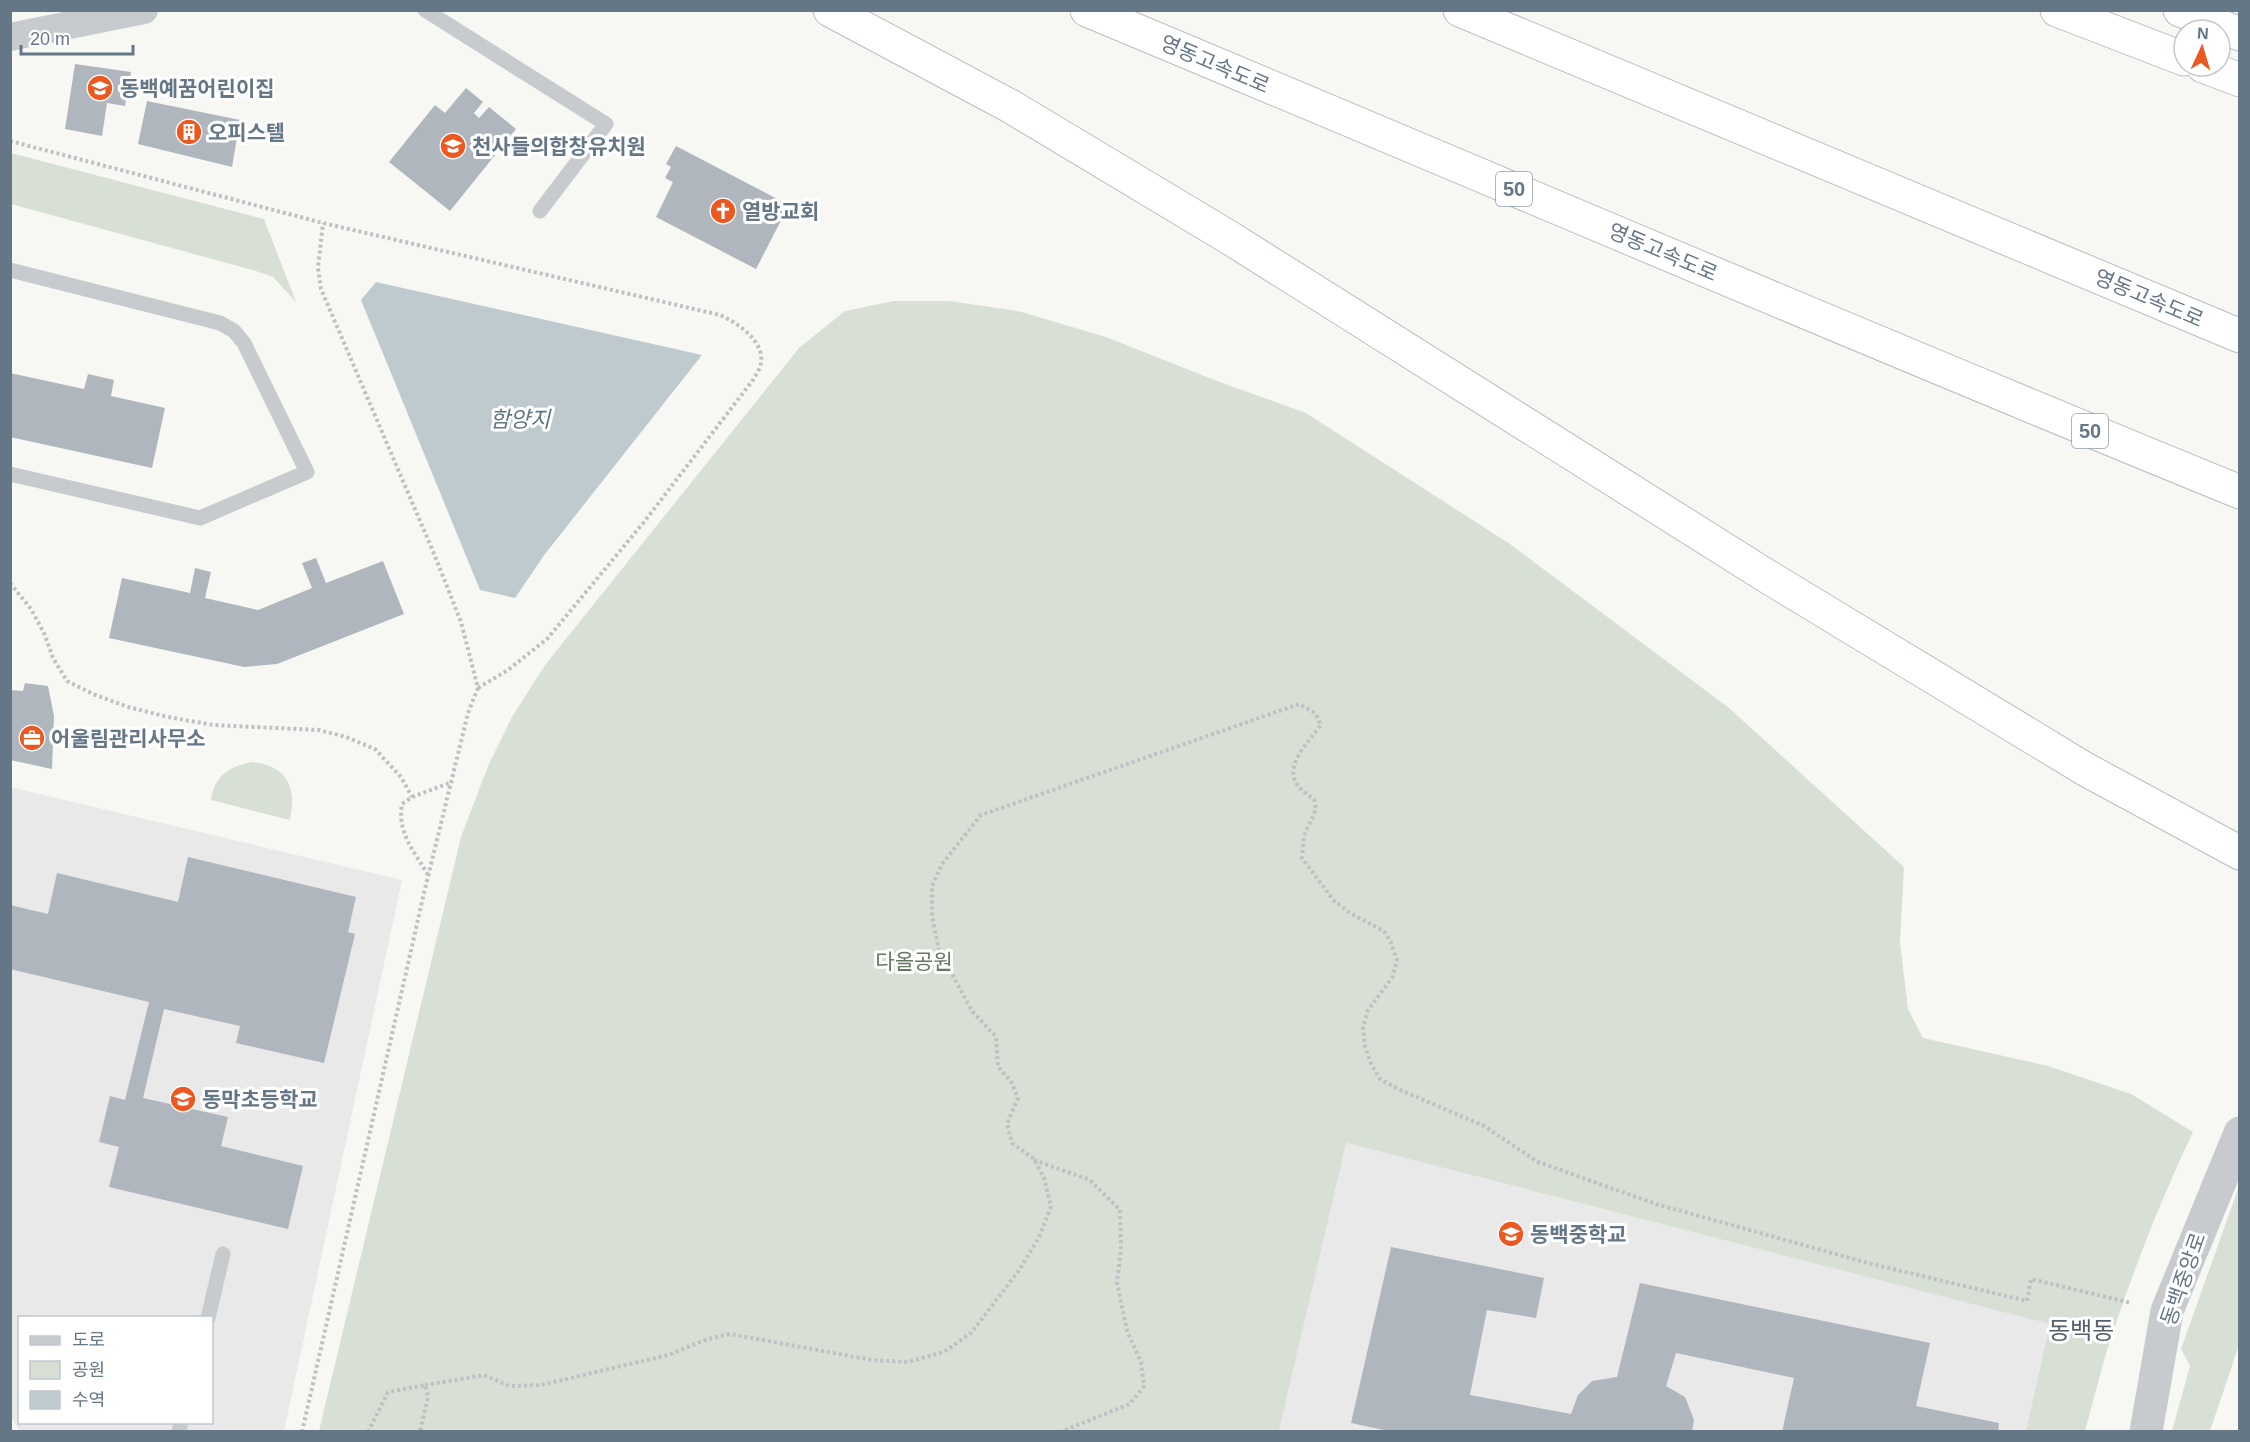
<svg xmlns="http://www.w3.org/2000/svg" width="2250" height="1442" viewBox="0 0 2250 1442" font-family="Helvetica,'Noto Sans KR',sans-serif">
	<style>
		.built { fill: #e8e9e8; fill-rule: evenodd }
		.green { fill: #d8e0d5 }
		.water { fill: #bfcace }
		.building { fill: #afb6bd }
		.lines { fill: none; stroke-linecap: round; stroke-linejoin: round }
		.trunk-casing { stroke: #b9bdc0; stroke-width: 35 }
		.motorway-casing { stroke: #b9bdc0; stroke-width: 35 }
		.path { stroke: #bec1c3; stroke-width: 4; stroke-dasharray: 3 3; stroke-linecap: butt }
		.service { stroke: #c7cbce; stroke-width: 15 }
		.minor { stroke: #c7cbce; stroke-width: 28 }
		.tertiary { stroke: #c7cbce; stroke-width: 33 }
		.trunk { stroke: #fff; stroke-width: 33 }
		.motorway { stroke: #fff; stroke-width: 33 }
		.labels { text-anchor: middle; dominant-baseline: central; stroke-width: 6; stroke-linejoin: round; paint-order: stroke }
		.shield { fill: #fff; stroke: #939fab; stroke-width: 1.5 }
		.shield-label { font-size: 20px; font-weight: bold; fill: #657687 }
		.street-label { font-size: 21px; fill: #657687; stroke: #fff }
		.poi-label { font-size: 21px; font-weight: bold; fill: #657687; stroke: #fff; text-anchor: start }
		.park-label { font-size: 21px; fill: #647960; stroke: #fff }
		.water-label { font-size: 22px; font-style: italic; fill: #617883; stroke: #fff }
		.quarter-label { font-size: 24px; fill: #53606c; stroke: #fff }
	</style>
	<rect width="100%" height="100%" fill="#f7f8f4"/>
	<path class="built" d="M 10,787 L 402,880 L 284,1431 L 20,1432 L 14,1421 L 11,1420 ZM 20,1318 L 212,1318 L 212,1422 L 20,1422 Z
		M 1345,1143 L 2051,1324 L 2026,1431 L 1279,1432 Z"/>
	<path class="green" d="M 11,153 L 264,219 L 296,302 L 273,277 L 256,271 L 11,204 Z
		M 894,301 L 949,301 L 1018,311 L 1106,337 L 1217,381 L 1306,413 L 1510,544 L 1729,708 L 1904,867 L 1900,942 L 1904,976 L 1908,1009 L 1923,1038 L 2048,1066 L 2131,1094 L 2193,1132 C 2161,1199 2134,1268 2111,1338 C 2101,1368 2094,1400 2085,1431 L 2026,1431 L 2050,1324 L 1346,1143 L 1279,1431 L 319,1431 L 461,837 L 488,766 L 512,717 L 545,665 L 799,348 L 845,311 Z
		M 252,762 C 287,766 297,786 290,820 L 211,800 C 215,775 228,767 252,762 Z
		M 2239,1186 L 2239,1345 L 2210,1431 L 2172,1431 L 2190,1366 L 2181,1349 Z"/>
	<path class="water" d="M 376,282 L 702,355 L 545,554 L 515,598 L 480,590 L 361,300 Z"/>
	<path class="building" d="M 75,64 L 131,72 L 125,106 L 107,103 L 102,136 L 65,129 Z
		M 466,88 L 483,102 L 474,113 L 479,118 L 489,107 L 516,129 L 450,211 L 389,162 L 435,105 L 445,113 Z
		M 147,101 L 240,120 L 232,167 L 138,144 Z
		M 676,146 L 789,205 L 756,269 L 656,217 L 673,182 L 665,178 L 671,167 L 666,164 Z
		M 10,373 L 84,389 L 88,374 L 114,380 L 111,396 L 165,408 L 152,468 L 10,437 Z
		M 316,558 L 326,583 L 383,561 L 404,614 L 277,664 L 244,667 L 109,638 L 122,578 L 190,593 L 195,568 L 211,572 L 205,598 L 258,610 L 312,588 L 302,563 Z
		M 25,683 L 48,686 L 54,716 L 52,769 L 10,760 L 10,690 L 23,691 Z
		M 188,857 L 356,897 L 348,932 L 355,934 L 324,1063 L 236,1043 L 240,1026 L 164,1009 L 143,1098 L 228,1117 L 221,1146 L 303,1166 L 288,1229 L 109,1187 L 119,1147 L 99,1142 L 110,1096 L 125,1100 L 149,1002 L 10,969 L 10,905 L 48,914 L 57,873 L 178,902 Z
		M 1391,1247 L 1544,1278 L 1536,1318 L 1487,1310 L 1470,1395 L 1571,1414 L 1578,1395 L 1592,1381 L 1617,1377 L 1640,1283 L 1930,1343 L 1916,1406 L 1999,1423 L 1998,1432 L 1782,1432 L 1794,1378 L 1676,1353 L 1666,1386 L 1685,1397 L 1694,1420 L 1692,1432 L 1393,1432 L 1351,1423 Z"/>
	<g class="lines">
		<g class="trunk-casing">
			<path id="trunk" d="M 2057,10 L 2184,59
				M 2180,10 L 2240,34
				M 2203,66 L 2240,80"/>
		</g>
		<g class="motorway-casing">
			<path id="motorway" d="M 830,10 L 1010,106 L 1230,238 L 1765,575 L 2085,769 L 2240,853
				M 1087,10 C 1471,170 1854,335 2240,492
				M 1460,10 L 2240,336"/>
		</g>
		<path class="path" d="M 10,141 L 323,223 L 720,315 C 738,323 768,343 760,367 C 758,372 755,376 753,380 L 644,522 L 547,639 L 508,670 L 478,688
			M 10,583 L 31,609 L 44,633 L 53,658 L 67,681 L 93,694 L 128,707 L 168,717 L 213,725 L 319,730 L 346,737 L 375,749 L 401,777 L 412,797
			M 428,875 C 414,851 397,833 402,804 L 412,797 L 452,782
			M 1034,1160 L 1090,1180 L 1120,1210 L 1121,1249 L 1117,1283 L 1127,1331 L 1141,1362 L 1144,1386 L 1130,1404 L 1060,1432
			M 425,1385 L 484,1375 L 509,1386 L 541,1385 L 668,1355 L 708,1339 L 730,1334 L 872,1360 L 908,1362 L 944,1352 L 971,1333 L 1020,1269 L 1039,1237 L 1051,1207 L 1044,1178 L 1034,1159 L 1012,1143 L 1007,1124 L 1018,1098 L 1011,1081 L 998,1067 L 996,1037 L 972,1011 L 939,950 L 932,916 L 932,886 L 942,864 L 981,815 L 1299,704 L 1315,713 L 1321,725 C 1301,751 1274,776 1314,799 L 1316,809 L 1304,836 L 1302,858 L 1334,901 L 1350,913 L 1384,931 L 1391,943 L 1397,960 L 1392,978 L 1368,1010 L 1363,1027 L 1365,1046 L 1371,1064 L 1380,1079 L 1398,1089 L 1484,1126 L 1538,1162 L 1656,1204 L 1868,1263 L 2027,1301 L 2031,1279 L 2131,1303
			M 302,1432 L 424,893 L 468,713 L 478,688 L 461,622 L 435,556 L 321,289 L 318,268 L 323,223
			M 368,1432 L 388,1392 L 425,1385 L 428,1397 L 420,1432"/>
		<path class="service" d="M 425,10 L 606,124 L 540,211
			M 10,270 L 220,323 L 234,331 L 244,343 L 307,472 L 200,518 L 10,474
			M 208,1318 L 223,1254
			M 179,1432 L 181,1422"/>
		<path class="minor" d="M 10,37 L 144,10"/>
		<path class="tertiary" d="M 2146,1432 L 2167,1311 L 2240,1133"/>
		<use href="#trunk" class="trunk"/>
		<use href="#motorway" class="motorway"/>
	</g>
	<defs>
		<g id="school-disc" transform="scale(1.35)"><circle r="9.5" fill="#eb5921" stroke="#fff"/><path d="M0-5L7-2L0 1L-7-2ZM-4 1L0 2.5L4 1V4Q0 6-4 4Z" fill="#fff"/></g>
		<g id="building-disc" transform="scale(1.35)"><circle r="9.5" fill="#eb5921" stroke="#fff"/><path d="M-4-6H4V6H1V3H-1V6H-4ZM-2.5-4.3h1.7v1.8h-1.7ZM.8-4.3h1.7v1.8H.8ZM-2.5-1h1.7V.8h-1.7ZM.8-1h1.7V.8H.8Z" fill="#fff"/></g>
		<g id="church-disc" transform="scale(1.35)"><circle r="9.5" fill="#eb5921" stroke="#fff"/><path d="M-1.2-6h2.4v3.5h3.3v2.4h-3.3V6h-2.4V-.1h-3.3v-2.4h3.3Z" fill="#fff"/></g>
		<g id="office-disc" transform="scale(1.35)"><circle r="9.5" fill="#eb5921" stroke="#fff"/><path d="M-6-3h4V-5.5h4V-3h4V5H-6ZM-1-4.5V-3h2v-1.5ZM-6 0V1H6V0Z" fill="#fff"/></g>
	</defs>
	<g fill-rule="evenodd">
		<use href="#school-disc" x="100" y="88"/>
		<use href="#building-disc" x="189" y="132"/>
		<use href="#school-disc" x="453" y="146"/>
		<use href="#church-disc" x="723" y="211"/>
		<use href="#office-disc" x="32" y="738"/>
		<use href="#school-disc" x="183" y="1099"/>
		<use href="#school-disc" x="1511" y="1234"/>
	</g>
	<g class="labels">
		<g class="shield">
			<rect x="1496" y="172" width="36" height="34" rx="4.5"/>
			<rect x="2072" y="414" width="36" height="34" rx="4.5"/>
		</g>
		<g class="shield-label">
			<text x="1514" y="189">50</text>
			<text x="2090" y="431">50</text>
		</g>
		<g class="street-label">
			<text transform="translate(1215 64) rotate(23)">영동고속도로</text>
			<text transform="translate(1663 252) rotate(23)">영동고속도로</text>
			<text transform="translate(2149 298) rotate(23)">영동고속도로</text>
			<text transform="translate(2183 1279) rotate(-71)">동백중앙로</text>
		</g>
		<g class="poi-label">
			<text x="120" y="88">동백예꿈어린이집</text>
			<text x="208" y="132">오피스텔</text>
			<text x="472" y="146">천사들의합창유치원</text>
			<text x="742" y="211">열방교회</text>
			<text x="51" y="738">어울림관리사무소</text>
			<text x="202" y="1099">동막초등학교</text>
			<text x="1530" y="1234">동백중학교</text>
		</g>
		<g class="park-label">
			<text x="914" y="961">다올공원</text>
		</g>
		<g class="water-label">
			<text x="520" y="419">함양지</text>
		</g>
		<g class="quarter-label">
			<text x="2081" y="1330">동백동</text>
		</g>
	</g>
	<rect width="2250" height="1442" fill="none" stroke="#657687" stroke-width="24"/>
	<rect x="18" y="1316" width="195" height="108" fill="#ffffff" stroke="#c1c8cf" stroke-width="1.5"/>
	<rect x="30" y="1336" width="30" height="9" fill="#c7cbce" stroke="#c1c8cf" stroke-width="1.5"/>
	<text x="72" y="1346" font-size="18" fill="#657687">도로</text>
	<rect x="30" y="1361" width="30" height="18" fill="#d8e0d5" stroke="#c1c8cf" stroke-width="1.5"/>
	<text x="72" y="1376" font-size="18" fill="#657687">공원</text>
	<rect x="30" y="1391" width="30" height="18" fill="#bfcace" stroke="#c1c8cf" stroke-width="1.5"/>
	<text x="72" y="1406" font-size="18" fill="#657687">수역</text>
	<g transform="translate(2202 48) rotate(4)"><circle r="28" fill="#ffffff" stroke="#c1c8cf" stroke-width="1.5"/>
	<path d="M0-4.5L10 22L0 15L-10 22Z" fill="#eb5921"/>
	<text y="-9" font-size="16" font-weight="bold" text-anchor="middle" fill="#657687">N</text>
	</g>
	<path d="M21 45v9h112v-9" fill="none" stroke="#657687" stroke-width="3"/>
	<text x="30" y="45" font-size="18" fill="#657687" stroke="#ffffff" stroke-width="4.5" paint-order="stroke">20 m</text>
</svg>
